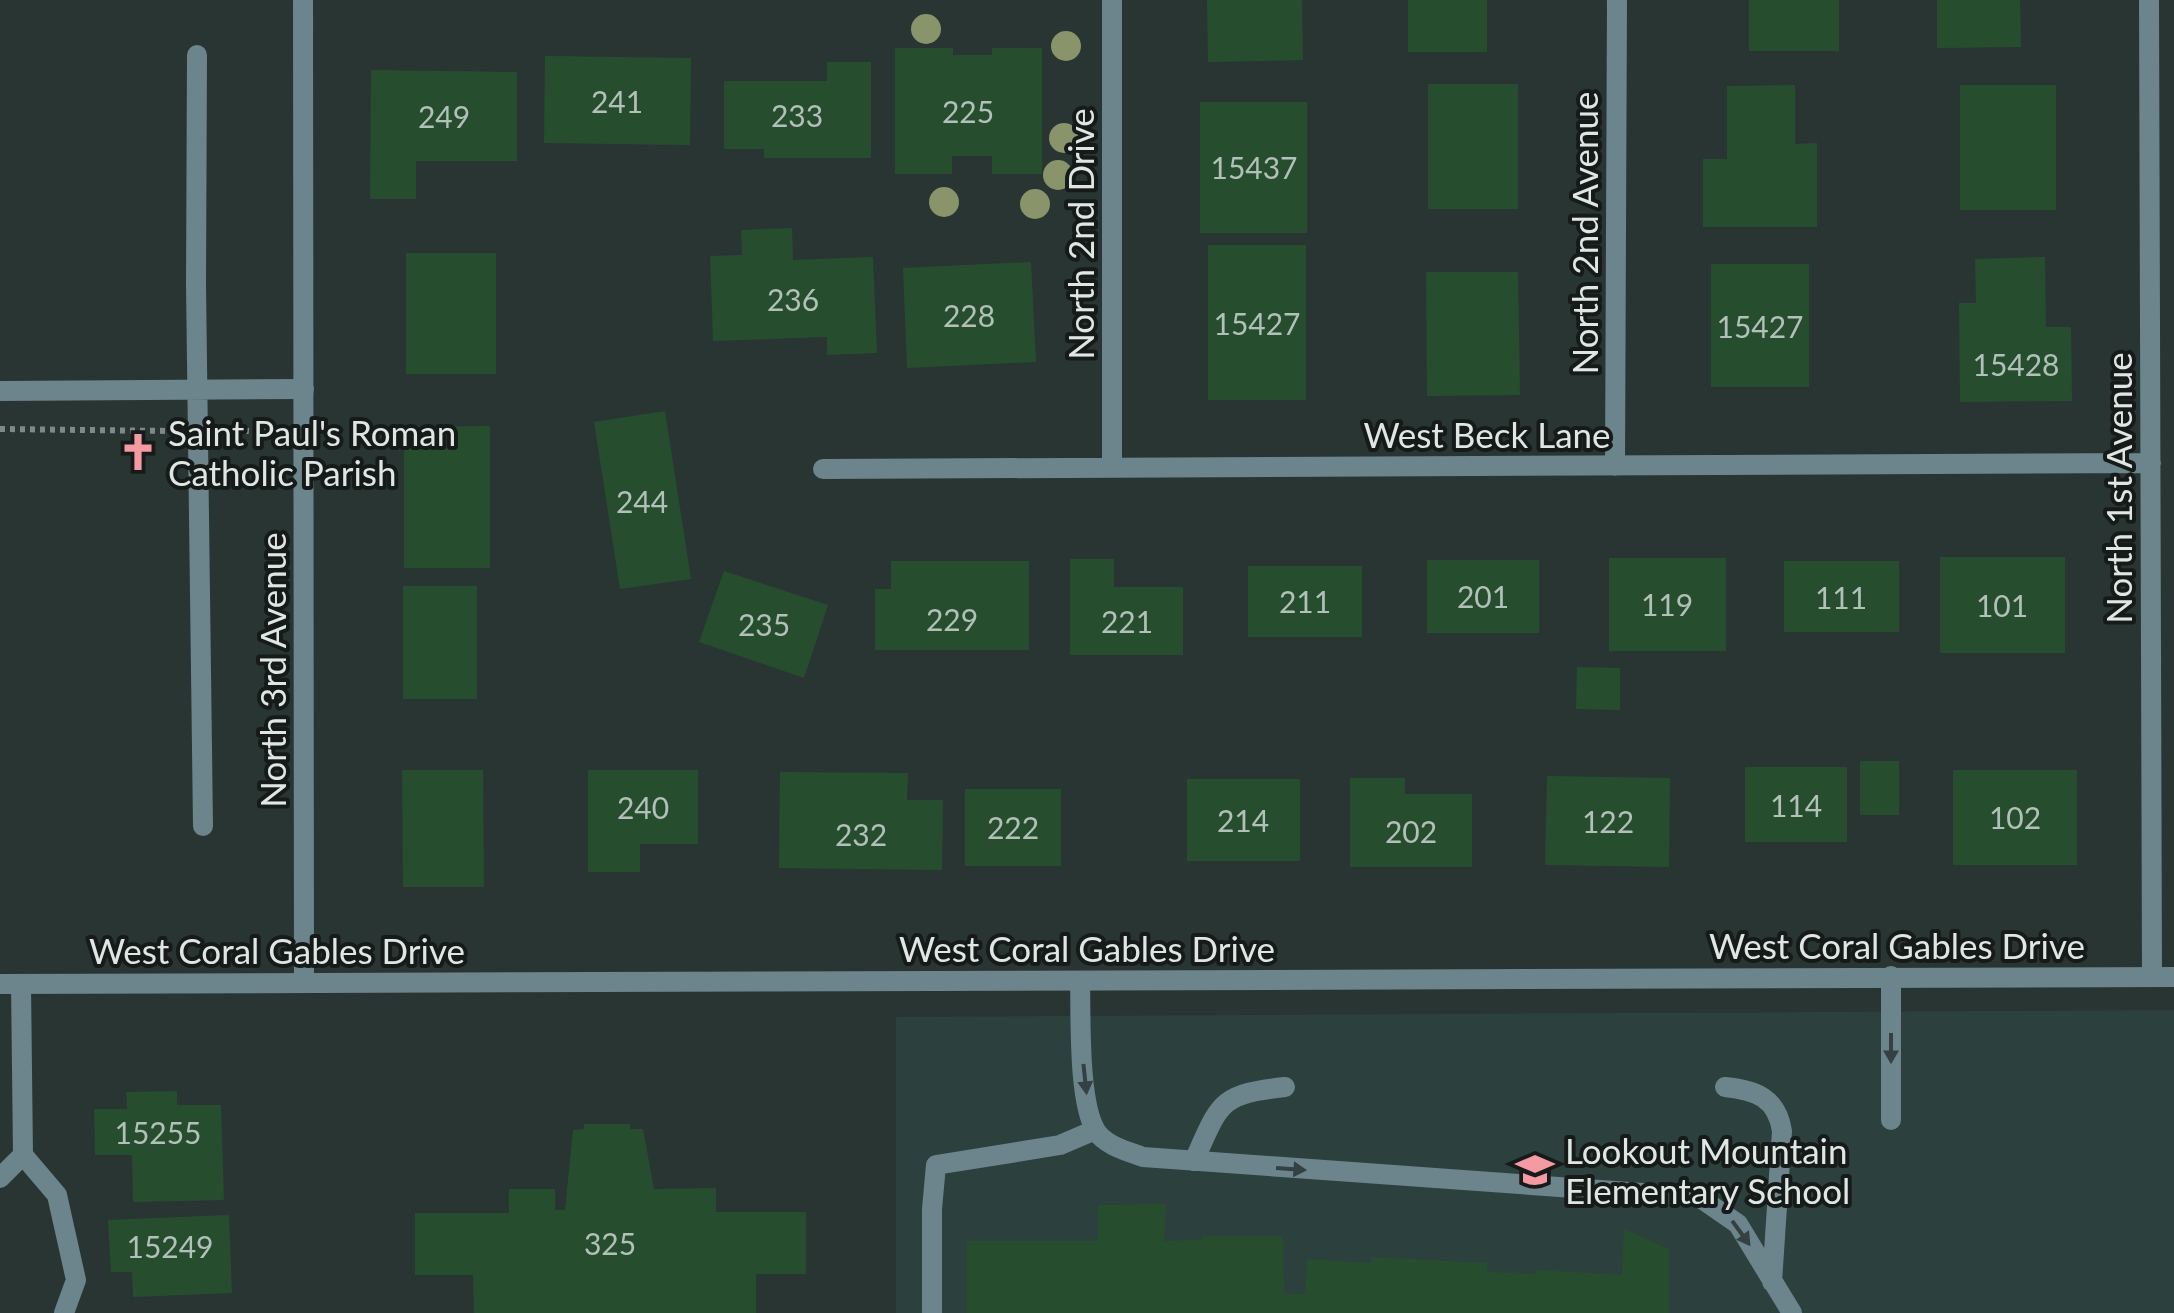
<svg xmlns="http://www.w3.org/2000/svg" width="2174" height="1313" viewBox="0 0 2174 1313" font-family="Lato,sans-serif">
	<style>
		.built { fill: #2c403d }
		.building { fill: #274d2f }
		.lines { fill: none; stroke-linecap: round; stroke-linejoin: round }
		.path { stroke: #7f8a88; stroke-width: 6; stroke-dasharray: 5 5; stroke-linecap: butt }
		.service { stroke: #6c848b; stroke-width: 20 }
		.minor { stroke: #6c848b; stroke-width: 20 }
		.tertiary { stroke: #6c848b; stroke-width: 20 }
		.tree { fill: #89946b }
		.oneway { fill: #344042 }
		.labels { text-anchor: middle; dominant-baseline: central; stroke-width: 8; stroke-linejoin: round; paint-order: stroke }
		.number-label { font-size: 30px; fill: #b1c0b8 }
		.street-label { font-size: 35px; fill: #dfe7e5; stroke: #161b1a }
		.poi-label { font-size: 35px; fill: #dfe7e5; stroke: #161b1a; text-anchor: start }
	</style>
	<rect width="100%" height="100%" fill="#293533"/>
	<path class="built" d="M 2174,1010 L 2174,1313 L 896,1313 L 896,1017 Z"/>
	<path class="building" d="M 1207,0 L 1302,0 L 1303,60 L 1208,62 Z
		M 1408,0 L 1487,0 L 1487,52 L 1408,52 Z
		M 1749,0 L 1839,0 L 1839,51 L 1749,51 Z
		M 1937,0 L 2020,0 L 2021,47 L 1937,48 Z
		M 895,48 L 953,48 L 953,55 L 992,55 L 992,48 L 1042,48 L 1042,174 L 992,174 L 992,156 L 952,156 L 952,174 L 895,174 Z
		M 545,56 L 691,58 L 690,145 L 544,143 Z
		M 827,62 L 871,62 L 871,158 L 764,158 L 764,149 L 724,149 L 724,81 L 827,81 Z
		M 371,70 L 517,72 L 517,161 L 416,161 L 416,199 L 370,199 Z
		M 1428,84 L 1518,84 L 1518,209 L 1428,209 Z
		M 1795,85 L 1795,144 L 1817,143 L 1817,227 L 1703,227 L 1703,159 L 1727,159 L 1727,86 Z
		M 1960,85 L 2056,85 L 2056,210 L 1960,210 Z
		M 1200,102 L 1307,102 L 1307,233 L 1200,233 Z
		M 792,228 L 793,260 L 873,257 L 877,353 L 827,355 L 827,337 L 713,341 L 710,256 L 742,255 L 741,230 Z
		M 1208,245 L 1306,245 L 1306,400 L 1208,400 Z
		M 406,253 L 496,253 L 496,374 L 406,374 Z
		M 2045,257 L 2046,327 L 2071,327 L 2072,401 L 1960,402 L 1959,303 L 1976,303 L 1975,259 Z
		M 1031,262 L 1036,362 L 907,368 L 903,268 Z
		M 1711,264 L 1809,264 L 1809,387 L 1711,387 Z
		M 1426,272 L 1518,272 L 1520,395 L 1427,396 Z
		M 665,411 L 691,579 L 620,589 L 594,422 Z
		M 490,426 L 490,568 L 404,568 L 404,427 Z
		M 1940,557 L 2065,557 L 2065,653 L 1940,653 Z
		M 1609,558 L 1726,558 L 1726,651 L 1609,651 Z
		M 1070,559 L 1114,559 L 1114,587 L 1183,587 L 1183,655 L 1070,655 Z
		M 1427,560 L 1539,560 L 1539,633 L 1427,633 Z
		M 891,561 L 1029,561 L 1029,650 L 875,650 L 875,589 L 891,589 Z
		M 1784,561 L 1899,561 L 1899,632 L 1784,632 Z
		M 1248,566 L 1362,566 L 1362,637 L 1248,637 Z
		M 724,571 L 828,605 L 804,678 L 699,642 Z
		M 403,586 L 477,586 L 477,699 L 403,699 Z
		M 1577,667 L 1620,668 L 1620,710 L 1576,709 Z
		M 1860,761 L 1899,761 L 1899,815 L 1860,815 Z
		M 1745,767 L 1847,767 L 1847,842 L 1745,842 Z
		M 402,770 L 483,770 L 484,887 L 403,887 Z
		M 588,770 L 698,770 L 698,844 L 640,844 L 640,872 L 588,872 Z
		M 1953,770 L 2077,770 L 2077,865 L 1953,865 Z
		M 780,772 L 908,773 L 907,800 L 943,800 L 942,870 L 779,868 Z
		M 1547,776 L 1670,778 L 1669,867 L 1545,865 Z
		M 1350,778 L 1405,778 L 1405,794 L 1472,794 L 1472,867 L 1350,867 Z
		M 1187,779 L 1300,779 L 1300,861 L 1187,861 Z
		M 965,789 L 1061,789 L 1061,866 L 965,866 Z
		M 177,1091 L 177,1105 L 221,1105 L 224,1200 L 133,1202 L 132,1155 L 95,1155 L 94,1109 L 127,1109 L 126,1092 Z
		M 584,1124 L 630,1124 L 630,1129 L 643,1129 L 654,1189 L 716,1188 L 716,1212 L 806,1212 L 806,1274 L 756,1274 L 756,1313 L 474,1313 L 473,1275 L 415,1275 L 415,1213 L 509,1213 L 509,1189 L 555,1189 L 555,1210 L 565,1210 L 573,1130 L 584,1129 Z
		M 1166,1204 L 1164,1241 L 1202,1240 L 1204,1236 L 1283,1236 L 1284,1293 L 1305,1294 L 1307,1259 L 1371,1263 L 1371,1257 L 1487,1263 L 1487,1272 L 1537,1274 L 1537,1270 L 1622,1275 L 1624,1229 L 1669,1249 L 1669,1313 L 967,1313 L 967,1241 L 1098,1241 L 1098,1205 Z
		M 229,1215 L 232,1293 L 133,1297 L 132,1272 L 111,1272 L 108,1220 Z"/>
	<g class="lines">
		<path class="path" d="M 0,429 L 171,431
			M 224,429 L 272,433"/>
		<path class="service" d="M 197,55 L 196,285 L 203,826
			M 0,391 L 304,389
			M 1891,976 L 1891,1120
			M 1080,981 C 1081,1017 1078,1102 1096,1131 C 1106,1146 1127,1151 1143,1157 L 1699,1197 L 1738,1224 L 1792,1313
			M 1725,1087 C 1756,1090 1777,1098 1782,1131 L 1772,1282
			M 1194,1161 C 1220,1103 1219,1094 1285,1087
			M 932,1313 L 932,1209 L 936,1165 L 1060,1145 L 1095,1130"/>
		<path class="minor" d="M 303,0 L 304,981
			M 1112,0 L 1112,468
			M 2149,0 L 2152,977
			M 1615,466 L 1617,0
			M 823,469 L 2151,463
			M 21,984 L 23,1155 L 57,1195 L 76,1280 L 64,1313
			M 0,1178 L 23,1155"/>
		<path class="tertiary" d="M 0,984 L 2174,977"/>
	</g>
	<g class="tree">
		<circle cx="926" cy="29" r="15"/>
		<circle cx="1066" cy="46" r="15"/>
		<circle cx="1064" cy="138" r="15"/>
		<circle cx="1058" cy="175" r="15"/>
		<circle cx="944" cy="202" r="15"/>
		<circle cx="1035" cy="204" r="15"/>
	</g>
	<defs><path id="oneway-solid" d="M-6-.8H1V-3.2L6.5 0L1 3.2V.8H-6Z" transform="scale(2.5)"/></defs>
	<g class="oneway">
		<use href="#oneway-solid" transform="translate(1891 1048) rotate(90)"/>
		<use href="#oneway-solid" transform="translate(1085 1079) rotate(84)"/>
		<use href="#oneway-solid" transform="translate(1291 1169) rotate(4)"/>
		<use href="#oneway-solid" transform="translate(1741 1233) rotate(54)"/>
	</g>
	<defs>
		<g id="church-bare" transform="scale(3)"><path d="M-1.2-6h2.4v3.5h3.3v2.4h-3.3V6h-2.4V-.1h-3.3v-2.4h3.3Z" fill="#f49aa3" stroke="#161b1a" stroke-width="2.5" paint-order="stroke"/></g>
		<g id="school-bare" transform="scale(3)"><path d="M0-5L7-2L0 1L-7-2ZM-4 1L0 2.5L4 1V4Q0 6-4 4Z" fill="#f49aa3" stroke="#161b1a" stroke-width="2.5" paint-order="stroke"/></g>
	</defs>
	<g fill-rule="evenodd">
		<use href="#church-bare" x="138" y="452"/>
		<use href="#school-bare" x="1535" y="1170"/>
	</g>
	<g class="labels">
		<g class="number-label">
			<text x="617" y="101">241</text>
			<text x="968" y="111">225</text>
			<text x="797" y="115">233</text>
			<text x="444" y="116">249</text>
			<text x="1254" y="167">15437</text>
			<text x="793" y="299">236</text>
			<text x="969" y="315">228</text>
			<text x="1257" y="323">15427</text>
			<text x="1760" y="326">15427</text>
			<text x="2016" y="364">15428</text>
			<text x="642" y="501">244</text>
			<text x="1483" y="596">201</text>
			<text x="1841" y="597">111</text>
			<text x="1305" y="601">211</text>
			<text x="1667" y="604">119</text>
			<text x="2002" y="605">101</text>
			<text x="952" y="619">229</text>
			<text x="1127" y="621">221</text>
			<text x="764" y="624">235</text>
			<text x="1796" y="805">114</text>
			<text x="643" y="807">240</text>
			<text x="2015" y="817">102</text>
			<text x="1243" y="820">214</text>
			<text x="1608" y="821">122</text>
			<text x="1013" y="827">222</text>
			<text x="1411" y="831">202</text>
			<text x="861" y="834">232</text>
			<text x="158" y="1132">15255</text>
			<text x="610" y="1243">325</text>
			<text x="170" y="1246">15249</text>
		</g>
		<g class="street-label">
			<text transform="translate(1584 233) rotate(-90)">North 2nd Avenue</text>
			<text transform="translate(1080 234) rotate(-90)">North 2nd Drive</text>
			<text x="1487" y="434">West Beck Lane</text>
			<text transform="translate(2118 488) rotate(-90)">North 1st Avenue</text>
			<text transform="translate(272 670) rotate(-90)">North 3rd Avenue</text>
			<text x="1897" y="945">West Coral Gables Drive</text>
			<text x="1087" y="948">West Coral Gables Drive</text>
			<text x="277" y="950">West Coral Gables Drive</text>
		</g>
		<g class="poi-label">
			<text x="168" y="432">Saint Paul's Roman<tspan x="168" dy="40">Catholic Parish</tspan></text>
			<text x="1565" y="1150">Lookout Mountain<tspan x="1565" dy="40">Elementary School</tspan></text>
		</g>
	</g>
</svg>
